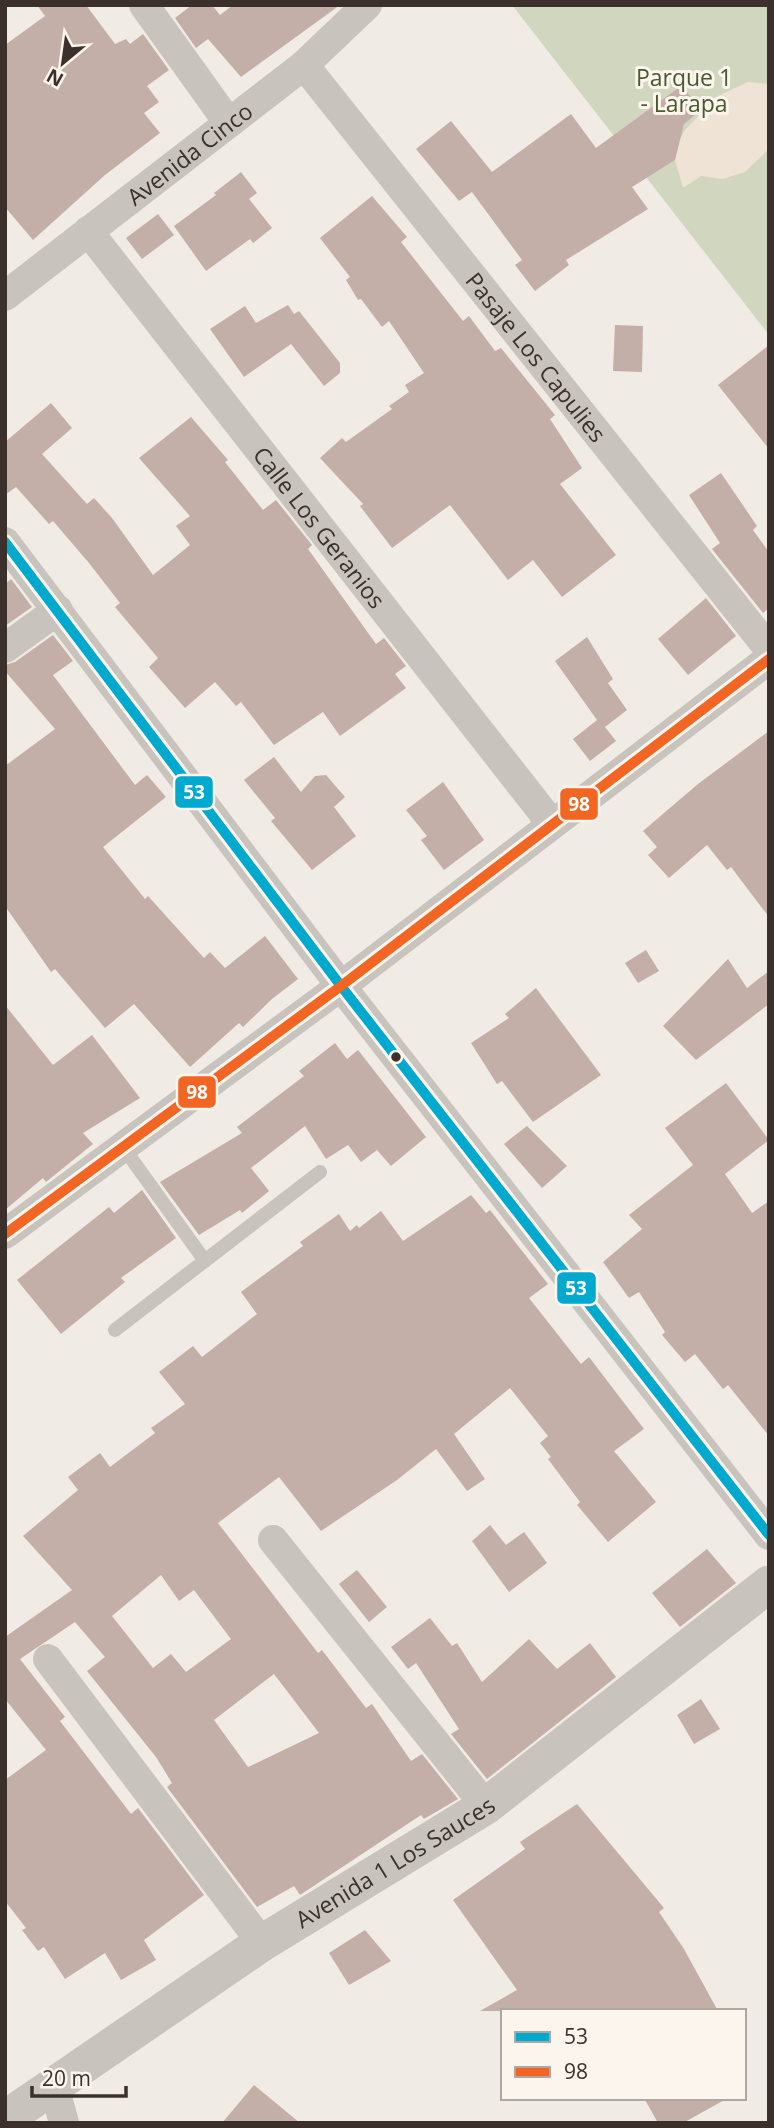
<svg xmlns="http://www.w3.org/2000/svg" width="774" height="2128" viewBox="0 0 774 2128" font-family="'Open Sans',sans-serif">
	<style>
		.green { fill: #d1d6bf }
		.plaza { fill: #eee3d5 }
		.building { fill: #c3afa7; fill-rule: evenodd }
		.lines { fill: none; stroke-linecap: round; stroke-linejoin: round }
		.service { stroke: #c9c3be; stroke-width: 14 }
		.minor { stroke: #c9c3be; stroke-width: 30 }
		.tertiary { stroke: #c9c3be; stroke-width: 37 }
		.bus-1-casing { stroke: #fbf5ee; stroke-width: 16 }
		.bus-2-casing { stroke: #fbf5ee; stroke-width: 16 }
		.bus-1 { stroke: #00a9ce; stroke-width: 10 }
		.bus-2 { stroke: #f26522; stroke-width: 10 }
		.bus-dot { fill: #3b302b; stroke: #fbf5ee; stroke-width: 2.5 }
		.labels { text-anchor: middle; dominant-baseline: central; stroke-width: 6; stroke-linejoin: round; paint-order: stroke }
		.park-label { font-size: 23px; fill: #4a5a2e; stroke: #fbf5ee }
		.street-label { font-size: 23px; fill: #3b302b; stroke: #fbf5ee }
		.line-badge { stroke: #fbf5ee; stroke-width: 2.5 }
		.badge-label { font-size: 19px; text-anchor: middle; font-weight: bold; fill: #fff }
	</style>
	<rect width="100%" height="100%" fill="#f0ebe5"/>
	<path class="green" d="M 512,5 L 769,5 L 769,335 Z"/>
	<path class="plaza" d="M 748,82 L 769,84 L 769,149 L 745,172 L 722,179 L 701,176 L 683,188 L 675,160 L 677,144 L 685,130 L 716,97 Z"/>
	<path class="building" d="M 37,5 L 86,5 L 115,44 L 126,39 L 130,44 L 143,34 L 169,70 L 147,86 L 159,102 L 144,113 L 160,133 L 105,175 L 33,240 L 5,207 L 5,45 L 45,16 Z
		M 192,5 L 212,5 L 220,15 L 233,5 L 340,5 L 241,77 L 208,39 L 196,48 L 175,18 Z
		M 681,86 L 702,109 L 684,124 L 675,160 L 632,187 L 648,209 L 566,260 L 569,265 L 535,291 L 515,265 L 522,260 L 472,192 L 459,201 L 416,149 L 451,121 L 492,172 L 571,114 L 596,148 Z
		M 241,172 L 257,193 L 249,199 L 272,228 L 253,243 L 250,239 L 206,271 L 174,226 L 216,195 L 214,193 Z
		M 372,196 L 407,237 L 401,242 L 463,321 L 469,316 L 495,351 L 501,348 L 555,415 L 550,419 L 582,468 L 560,484 L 616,555 L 562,597 L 533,560 L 508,580 L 450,505 L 392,548 L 360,506 L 363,504 L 320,458 L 342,438 L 346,442 L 392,409 L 389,406 L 409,392 L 405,385 L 424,373 L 389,321 L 382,327 L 361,299 L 358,300 L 346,280 L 350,277 L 320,238 Z
		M 158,214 L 174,235 L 142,259 L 126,238 Z
		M 288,305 L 294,314 L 299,311 L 340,363 L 340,373 L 324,386 L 291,344 L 244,377 L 210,329 L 245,306 L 256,323 Z
		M 615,325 L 643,326 L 642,372 L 613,371 Z
		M 769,345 L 769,449 L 718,385 Z
		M 51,403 L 72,428 L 42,454 L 87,504 L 94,498 L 112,518 L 153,575 L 190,545 L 176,526 L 190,516 L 139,458 L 191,417 L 228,460 L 225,462 L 263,510 L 276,500 L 312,545 L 308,549 L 376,644 L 384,638 L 406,666 L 395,674 L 406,688 L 340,736 L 323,712 L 274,745 L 241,702 L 236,706 L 215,682 L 185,708 L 149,667 L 158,658 L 115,607 L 120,603 L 89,563 L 53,521 L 49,524 L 16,487 L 5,495 L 5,442 Z
		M 721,473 L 757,526 L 753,530 L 769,552 L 769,608 L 763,613 L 712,549 L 720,543 L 689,495 Z
		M 11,579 L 32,607 L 5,626 L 5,584 Z
		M 706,598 L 736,636 L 688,675 L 658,639 Z
		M 53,635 L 73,661 L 53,675 L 135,785 L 147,775 L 166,797 L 103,847 L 145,899 L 148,896 L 204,958 L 210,952 L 225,968 L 265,936 L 298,979 L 272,999 L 243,1027 L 239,1023 L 190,1067 L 134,1004 L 105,1028 L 55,969 L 51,972 L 5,906 L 5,766 L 55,729 L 5,671 L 5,665 L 15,662 Z
		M 587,637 L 613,679 L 608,683 L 627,710 L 605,727 L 616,741 L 590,761 L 573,739 L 597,720 L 555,661 Z
		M 769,731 L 769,917 L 731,867 L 727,870 L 707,845 L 669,878 L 648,855 L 657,847 L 643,831 L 698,784 Z
		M 274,757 L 301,792 L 315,776 L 326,775 L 345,797 L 334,807 L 356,836 L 312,870 L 271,821 L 275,818 L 244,780 Z
		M 443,782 L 484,840 L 444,870 L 421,840 L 427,836 L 406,810 Z
		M 646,950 L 659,971 L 638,983 L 625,963 Z
		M 728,959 L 747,988 L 769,971 L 769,1004 L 696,1060 L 663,1026 Z
		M 536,988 L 601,1075 L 533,1122 L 502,1081 L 497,1084 L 471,1043 L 509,1018 L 505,1014 Z
		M 5,1005 L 53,1065 L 92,1035 L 140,1098 L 83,1133 L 93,1144 L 46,1182 L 43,1178 L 5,1210 Z
		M 335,1043 L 347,1059 L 358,1050 L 426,1137 L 391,1166 L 377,1150 L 361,1162 L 348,1145 L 326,1159 L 305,1126 L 251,1168 L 269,1191 L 242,1213 L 240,1210 L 199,1235 L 160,1182 L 242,1133 L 237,1127 L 304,1076 L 299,1071 Z
		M 726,1083 L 769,1140 L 725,1174 L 752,1213 L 769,1201 L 769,1436 L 728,1385 L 723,1389 L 695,1354 L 685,1362 L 662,1335 L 665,1332 L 639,1292 L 629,1298 L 603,1262 L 642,1229 L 629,1215 L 693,1165 L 665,1128 Z
		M 527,1126 L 567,1166 L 542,1188 L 504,1144 Z
		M 142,1190 L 176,1238 L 121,1278 L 125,1282 L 61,1334 L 17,1280 L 109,1207 L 114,1213 Z
		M 471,1195 L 486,1213 L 490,1210 L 548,1284 L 529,1298 L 581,1364 L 589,1357 L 644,1429 L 614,1451 L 656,1502 L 608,1542 L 577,1505 L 580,1502 L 548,1459 L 551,1457 L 540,1443 L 548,1436 L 510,1388 L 454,1434 L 485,1479 L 467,1491 L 436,1449 L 397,1480 L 321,1531 L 279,1477 L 218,1523 L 318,1653 L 322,1650 L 366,1708 L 372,1704 L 411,1761 L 422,1754 L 458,1799 L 424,1819 L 421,1815 L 300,1895 L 294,1886 L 257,1907 L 167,1787 L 172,1783 L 156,1757 L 87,1671 L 105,1657 L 75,1622 L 20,1659 L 65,1717 L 60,1721 L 131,1814 L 138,1808 L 204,1895 L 144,1940 L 156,1960 L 121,1980 L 105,1953 L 65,1979 L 44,1947 L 38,1951 L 22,1930 L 26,1928 L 5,1901 L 5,1780 L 46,1750 L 5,1699 L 5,1637 L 72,1590 L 23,1536 L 78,1490 L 68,1477 L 100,1453 L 110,1467 L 155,1433 L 151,1428 L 185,1404 L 159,1372 L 193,1346 L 202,1357 L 257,1314 L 241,1292 L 303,1246 L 300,1242 L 339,1214 L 350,1231 L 357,1225 L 359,1228 L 381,1211 L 403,1241 ZM 161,1575 L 179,1601 L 194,1590 L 231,1639 L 186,1672 L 171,1654 L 153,1668 L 112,1616 ZM 274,1674 L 319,1733 L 248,1767 L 214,1720 Z
		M 490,1525 L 506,1545 L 524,1532 L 547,1563 L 509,1592 L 472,1541 Z
		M 707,1549 L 736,1583 L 680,1627 L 652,1593 Z
		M 357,1570 L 387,1607 L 369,1622 L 339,1584 Z
		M 430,1618 L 452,1646 L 457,1643 L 482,1682 L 529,1639 L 557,1669 L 590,1643 L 616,1677 L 487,1779 L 451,1734 L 459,1729 L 416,1663 L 408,1669 L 391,1647 Z
		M 701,1699 L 720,1729 L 694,1744 L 677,1715 Z
		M 577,1804 L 664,1908 L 659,1912 L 684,1949 L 718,2011 L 480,2011 L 517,1990 L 453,1900 L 525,1849 L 520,1842 Z
		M 365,1930 L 391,1961 L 349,1985 L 329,1953 Z
		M 254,2085 L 300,2123 L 222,2123 Z
		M 644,2098 L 728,2098 L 683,2123 L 658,2123 Z"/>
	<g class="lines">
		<path class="service" d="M 123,1147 L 205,1261
			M 115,1330 L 320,1172"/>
		<g class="minor">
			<path d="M 144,5 L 228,122"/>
			<path id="s1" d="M 304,65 L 769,649"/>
			<path id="s2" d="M 88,231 L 552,824"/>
			<path id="s3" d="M 5,296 L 304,65 L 367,5"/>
			<path d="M 5,542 L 341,986 L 769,1535"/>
			<path d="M 5,648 L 58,610"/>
			<path d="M 5,1234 L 341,986 L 769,659"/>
			<path d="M 273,1540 L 486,1806"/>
			<path d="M 48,1659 L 262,1943"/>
			<path d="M 54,2086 L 64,2123"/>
		</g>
		<path class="tertiary" id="s4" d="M 5,2119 L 262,1943 L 486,1806 L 769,1584"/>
		<g class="bus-1-casing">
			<path id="bus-1" d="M 5,542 L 341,986 L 769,1535"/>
		</g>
		<g class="bus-2-casing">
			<path id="bus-2" d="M 5,1234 L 341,986 L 769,659"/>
		</g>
		<use href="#bus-1" class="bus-1"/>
		<use href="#bus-2" class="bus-2"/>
	</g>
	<circle class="bus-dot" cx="396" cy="1057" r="6"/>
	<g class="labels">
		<g class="park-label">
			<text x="684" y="77">Parque 1<tspan x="684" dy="26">- Larapa</tspan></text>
		</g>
		<g class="street-label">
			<text stroke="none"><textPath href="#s3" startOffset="233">Avenida Cinco</textPath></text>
			<text stroke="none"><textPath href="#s1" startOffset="373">Pasaje Los Capulies</textPath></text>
			<text stroke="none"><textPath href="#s2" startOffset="376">Calle Los Geranios</textPath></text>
			<text stroke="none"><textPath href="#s4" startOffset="467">Avenida 1 Los Sauces</textPath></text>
		</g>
	</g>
	<g class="line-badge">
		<rect x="174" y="775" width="40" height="34" rx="7" fill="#00a9ce"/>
		<rect x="559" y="787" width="40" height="34" rx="7" fill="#f26522"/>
		<rect x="177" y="1075" width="40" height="34" rx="7" fill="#f26522"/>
		<rect x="556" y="1271" width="41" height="34" rx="7" fill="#00a9ce"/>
	</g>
	<g class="badge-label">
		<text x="194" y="799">53</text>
		<text x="579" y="811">98</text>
		<text x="197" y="1099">98</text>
		<text x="576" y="1295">53</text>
	</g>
	<rect width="774" height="2128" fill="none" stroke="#3b302b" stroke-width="14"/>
	<rect x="501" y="2009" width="245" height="91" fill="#fbf5ee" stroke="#aea6a0" stroke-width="2"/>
	<rect x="515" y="2032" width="35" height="10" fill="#00a9ce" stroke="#aea6a0" stroke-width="2"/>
	<text x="564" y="2044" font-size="21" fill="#3b302b">53</text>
	<rect x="515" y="2067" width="35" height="10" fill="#f26522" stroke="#aea6a0" stroke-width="2"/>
	<text x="564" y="2079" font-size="21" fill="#3b302b">98</text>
	<g transform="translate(63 63) rotate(209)" stroke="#fbf5ee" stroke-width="5" paint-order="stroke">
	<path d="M0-5L12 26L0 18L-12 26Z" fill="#3b302b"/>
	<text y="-10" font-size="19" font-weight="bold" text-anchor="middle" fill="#3b302b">N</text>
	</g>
	<path d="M32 2086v10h94v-10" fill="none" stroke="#3b302b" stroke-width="3.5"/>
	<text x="42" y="2086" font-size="21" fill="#3b302b" stroke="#fbf5ee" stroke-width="5" paint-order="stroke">20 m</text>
</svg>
